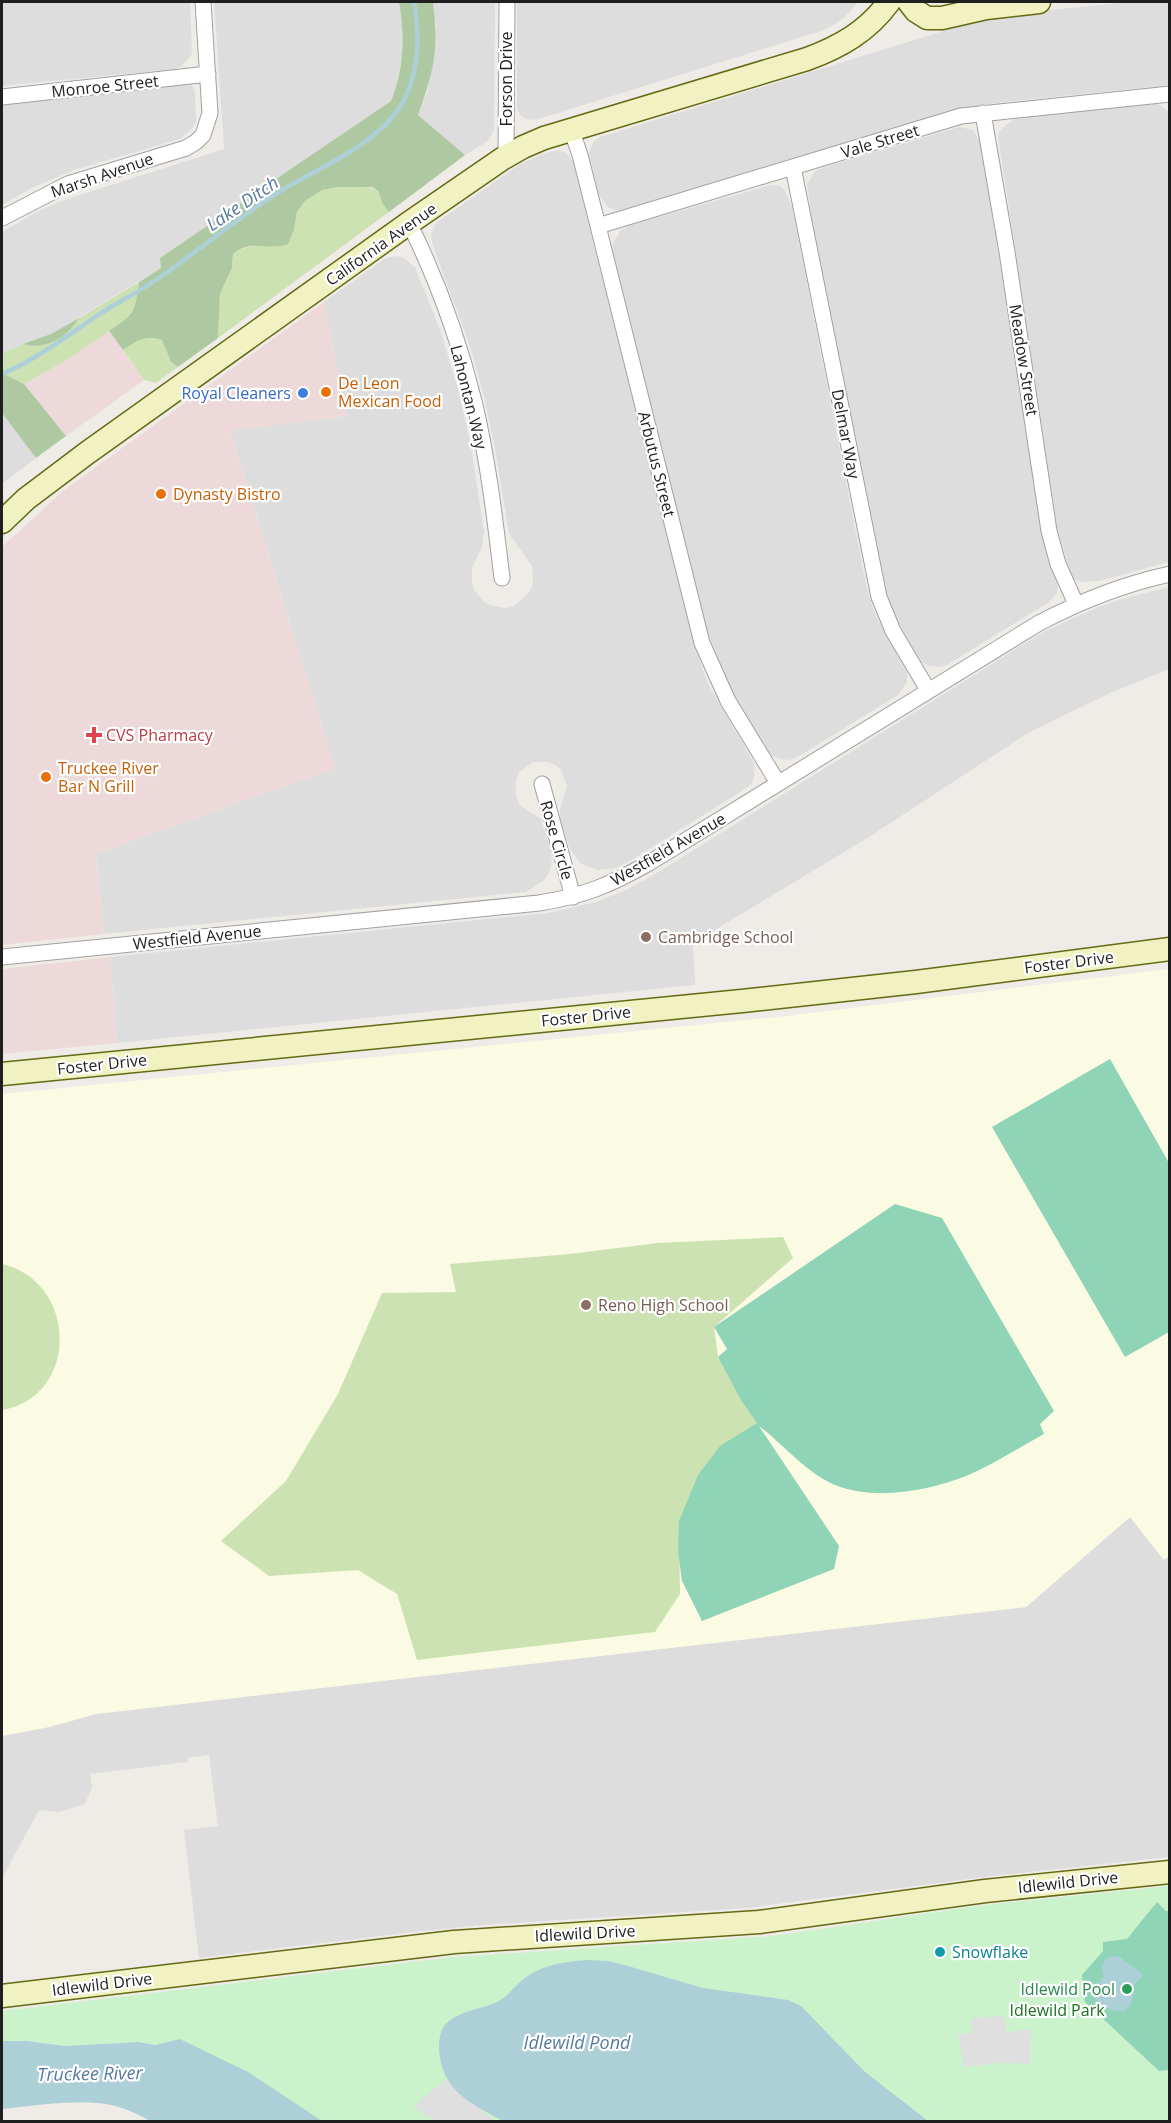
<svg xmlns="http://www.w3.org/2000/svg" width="1171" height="2123" viewBox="0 0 1171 2123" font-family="'Open Sans',sans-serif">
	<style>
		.residential { fill: #ddd }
		.commercial { fill: #edd9d9 }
		.education { fill: #fbfbe4 }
		.grass { fill: #cce2b3 }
		.forest { fill: #aec9a1 }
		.park { fill: #caf3cc }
		.pitch { fill: #8fd4b7 }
		.parking { fill: #dfdfdf }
		.water { fill: #adcfd7 }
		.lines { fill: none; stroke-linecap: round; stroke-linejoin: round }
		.stream { stroke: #adcfd7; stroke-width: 4.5 }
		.street-casing { stroke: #a0a0a0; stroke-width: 17 }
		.secondary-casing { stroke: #636a13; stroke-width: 25 }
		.street { stroke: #fff; stroke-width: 15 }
		.secondary { stroke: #f1f2c2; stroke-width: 22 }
		.food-dot { fill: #e8710a; stroke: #fff; stroke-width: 2 }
		.shop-dot { fill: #3f7fe0; stroke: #fff; stroke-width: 2 }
		.health-dot { fill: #e0444e; stroke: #fff; stroke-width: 2 }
		.education-dot { fill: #8d6e63; stroke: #fff; stroke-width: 2 }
		.culture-dot { fill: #0f9aa8; stroke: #fff; stroke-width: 2 }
		.leisure-dot { fill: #2e9e5b; stroke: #fff; stroke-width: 2 }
		.labels { text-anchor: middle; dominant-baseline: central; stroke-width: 4.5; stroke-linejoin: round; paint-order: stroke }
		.street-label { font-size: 16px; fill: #1f1f1f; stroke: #fff }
		.food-label { font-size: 16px; fill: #c56008; stroke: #fff; text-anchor: start }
		.shop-label { font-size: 16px; fill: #366cbe; stroke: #fff; text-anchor: end }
		.health-label { font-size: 16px; fill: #be3a42; stroke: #fff; text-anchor: start }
		.education-label { font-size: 16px; fill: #785e54; stroke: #fff; text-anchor: start }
		.culture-label { font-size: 16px; fill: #0d838f; stroke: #fff; text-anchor: start }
		.leisure-label { font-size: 16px; fill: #27864d; stroke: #fff; text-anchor: end }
		.park-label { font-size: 16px; fill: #1a711f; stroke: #fff }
		.water-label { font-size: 18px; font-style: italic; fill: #547a9d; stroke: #fff }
	</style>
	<rect width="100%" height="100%" fill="#efece7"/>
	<path class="residential" d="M 2,2 L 190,2 L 192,54 L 182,66 L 175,69 L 2,86 Z
		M 214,2 L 399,2 L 402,21 L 402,55 L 396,87 L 391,101 L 161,258 L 161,268 L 51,334 L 2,354 L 2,232 L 38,211 L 64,200 L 224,149 Z
		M 433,2 L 495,2 L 494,130 L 488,141 L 465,155 L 418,115 L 428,90 L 436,25 Z
		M 517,2 L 858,2 L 845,17 L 834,25 L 821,31 L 535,120 L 526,119 L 520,115 L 517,109 Z
		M 1130,2 L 1169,2 L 1169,85 L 986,104 L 948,112 L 625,210 L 616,210 L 608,207 L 599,195 L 589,154 L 593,142 L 600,137 L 992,16 Z
		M 191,84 L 195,91 L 196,121 L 193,128 L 180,139 L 74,170 L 32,188 L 2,205 L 2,105 Z
		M 1154,103 L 1160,105 L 1169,112 L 1169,562 L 1100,581 L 1083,582 L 1074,579 L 1070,572 L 1057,527 L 998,136 L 1001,129 L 1016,118 Z
		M 959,127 L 973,130 L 981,143 L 1042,535 L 1058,586 L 1057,593 L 1048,603 L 945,666 L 938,667 L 929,666 L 921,661 L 915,652 L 896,618 L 884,587 L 813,226 L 807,184 L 815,171 L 825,167 Z
		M 559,150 L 566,153 L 573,162 L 693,642 L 708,684 L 754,763 L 754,778 L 752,783 L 748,787 L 635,858 L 616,868 L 598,870 L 581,864 L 570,849 L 560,820 L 560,809 L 567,786 L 561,770 L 556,765 L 548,762 L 533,762 L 519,772 L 516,780 L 516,796 L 519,804 L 525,809 L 541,819 L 551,851 L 552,862 L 549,873 L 543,881 L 526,892 L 104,934 L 96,854 L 335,768 L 230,430 L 347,416 L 324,302 L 384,259 L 395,256 L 402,257 L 415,267 L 441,332 L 459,393 L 471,446 L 484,532 L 482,547 L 472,568 L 472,583 L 475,591 L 482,600 L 489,605 L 505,608 L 514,606 L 529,593 L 533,584 L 532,566 L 509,534 L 496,454 L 484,396 L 470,346 L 433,246 L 431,234 L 436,223 L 520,164 L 545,153 Z
		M 771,185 L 780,186 L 785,191 L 792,207 L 867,589 L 875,614 L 907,673 L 907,682 L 898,695 L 796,758 L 789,760 L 780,759 L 771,755 L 763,746 L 729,685 L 708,634 L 613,251 L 613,243 L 621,230 L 631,225 Z
		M 2,413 L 36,458 L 2,484 Z
		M 1169,587 L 1169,669 L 1110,693 L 1028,733 L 869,837 L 693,943 L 695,985 L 117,1043 L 110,957 L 548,913 L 596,902 L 624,891 L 652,876 L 1045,631 L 1101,606 L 1129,597 Z
		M 1130,1517 L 1163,1559 L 1169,1555 L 1169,1857 L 992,1876 L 747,1908 L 483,1925 L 413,1932 L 199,1958 L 184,1830 L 218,1826 L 209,1755 L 187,1758 L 188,1762 L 90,1774 L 92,1787 L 85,1804 L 59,1812 L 39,1810 L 2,1878 L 2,1736 L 49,1727 L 96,1714 L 1026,1607 Z"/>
	<path class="commercial" d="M 324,302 L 347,416 L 230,431 L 335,768 L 96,854 L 104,934 L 2,945 L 2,547 L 63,491 Z
		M 109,331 L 144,380 L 66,436 L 24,384 L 67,360 Z
		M 110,957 L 117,1043 L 2,1054 L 2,969 Z"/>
	<path class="education" d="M 1169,969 L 1170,1555 L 1164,1560 L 1130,1517 L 1026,1607 L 96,1714 L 49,1727 L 2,1736 L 2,1094 L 786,1016 Z"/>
	<path class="grass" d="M 339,187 C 348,187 373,185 377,191 C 382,196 384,206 389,212 L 218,338 L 220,294 L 232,268 L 233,254 C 247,243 261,246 278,247 L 294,230 L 297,212 L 305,201 L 321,190 Z
		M 139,282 L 135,307 L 130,317 L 67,360 L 24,384 L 2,373 L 2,354 L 23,344 C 43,351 69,336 79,318 Z
		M 152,336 L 162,340 L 171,362 L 178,367 L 156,383 L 144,380 L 123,350 L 138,340 Z
		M 783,1237 L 793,1258 L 714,1327 L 718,1357 L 757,1423 L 679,1521 L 680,1594 L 655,1632 L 417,1660 L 397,1594 L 358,1570 L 269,1576 L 221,1541 L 286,1481 L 338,1394 L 382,1293 L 456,1292 L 450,1264 L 570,1254 L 658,1243 Z
		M 2,1264 C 78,1282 80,1396 2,1410 Z"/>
	<path class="forest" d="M 399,2 L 433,2 C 439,48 434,72 418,115 L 465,155 L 389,212 L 383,204 L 378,191 L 372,187 L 339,187 L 322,190 L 305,201 L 297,212 L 294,230 L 288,244 C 266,252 254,238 233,254 L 232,268 L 220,294 L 218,338 L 178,367 L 171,362 L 162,340 C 145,334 137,341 123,350 L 109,331 C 136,313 134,314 139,282 L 161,268 L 160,258 L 391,101 C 404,69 405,35 399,2 Z
		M 79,318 C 68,337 45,351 23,344 L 51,334 Z
		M 2,373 L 24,384 L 66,436 L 36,458 L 2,413 Z"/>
	<path class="park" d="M 1169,1886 L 1169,2121 L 322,2121 L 181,2039 L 155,2045 L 138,2042 L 65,2046 L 27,2041 L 2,2041 L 2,2011 L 453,1957 L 772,1936 L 984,1905 Z"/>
	<path class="pitch" d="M 1110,1059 L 1169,1163 L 1169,1332 L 1125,1357 L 992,1127 Z
		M 895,1204 L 942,1218 L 1054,1411 L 1040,1424 L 1044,1434 C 1020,1447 991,1466 966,1476 C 927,1491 875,1501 835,1485 C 805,1472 784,1445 759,1426 L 839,1546 L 834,1569 L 702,1621 L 682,1581 L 678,1552 L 679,1521 L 698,1475 L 720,1446 L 757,1423 L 741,1400 L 718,1357 L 727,1349 L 714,1327 Z
		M 1157,1902 L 1166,1911 L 1169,1911 L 1169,2070 L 1159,2071 L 1085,2002 L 1082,1975 L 1103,1951 L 1103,1942 L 1127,1939 Z"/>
	<path class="parking" d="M 1004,2016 L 1007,2032 L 1031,2029 L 1030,2064 L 1000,2063 L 964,2067 L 958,2034 L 972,2033 L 971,2018 Z
		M 446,2079 L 492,2119 L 496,2121 L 435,2121 L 413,2107 Z"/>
	<path class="water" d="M 1111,1956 L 1120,1957 L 1143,1975 L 1130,1990 C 1135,1999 1132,2006 1124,2011 L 1111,2010 L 1090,1995 L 1104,1976 C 1100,1968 1103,1959 1111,1956 Z
		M 587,1960 L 608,1961 L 628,1966 L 703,1988 L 788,2000 L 801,2006 L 864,2071 L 928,2121 L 503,2121 C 470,2103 440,2090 439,2047 C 439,2038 441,2027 448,2022 C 462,2010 483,2009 499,2001 C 508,1996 512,1989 519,1983 C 539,1965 562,1962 587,1960 Z
		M 180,2039 L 248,2072 L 322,2121 L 150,2121 C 138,2114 125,2108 111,2105 C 81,2098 33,2106 2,2109 L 2,2041 L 27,2041 L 65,2046 L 138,2042 L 155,2045 Z"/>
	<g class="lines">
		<path class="stream" d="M 2,374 C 37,359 67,336 98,315 C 116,303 135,294 153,282 C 193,255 230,224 271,197 C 310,171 374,148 400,107 C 419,76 420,37 414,2"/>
		<g class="street-casing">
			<path id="street" d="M 2,97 L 208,74
				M 983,113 L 1007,252 L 1049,531 L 1058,564 L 1076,604
				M 571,129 L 580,155 L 598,226 L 702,643 L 728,701 L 778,783
				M 506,157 L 507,2
				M 793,167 L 879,597 L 893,631 L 928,690
				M 2,218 L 68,184 L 186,148 L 196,142 L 203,135 L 210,113 L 203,2
				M 409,223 C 437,279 459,341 474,401 C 488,459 495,519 502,578
				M 598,226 L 961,116 L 1170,94
				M 542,784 L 573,897
				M 2,957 L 539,903 C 584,896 610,885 649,863 L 1039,623 C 1081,601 1123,584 1170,574"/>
		</g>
		<g class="secondary-casing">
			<path id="secondary" d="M 909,2 L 916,11 L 927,18 L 942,18 L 986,8 L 1039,2
				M 2,522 L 26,499 L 87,453 L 409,223 L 502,159 L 523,147 L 544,138 L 807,59 C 840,47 868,31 889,2
				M 2,1074 L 742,1001 L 916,982 L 1170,949
				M 2,1996 L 454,1942 L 759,1922 L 985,1891 L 1170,1872"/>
		</g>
		<use href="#street" class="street"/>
		<use href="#secondary" class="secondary"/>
	</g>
	<g class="food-dot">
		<circle cx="326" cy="392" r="6"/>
		<circle cx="161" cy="494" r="6"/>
		<circle cx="46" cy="777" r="6"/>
	</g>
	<circle class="shop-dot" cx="303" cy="393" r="6"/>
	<path class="health-dot" d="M91 726h6v6h6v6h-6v6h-6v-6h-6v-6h6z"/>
	<g class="education-dot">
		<circle cx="646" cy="937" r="6"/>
		<circle cx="586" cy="1305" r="6"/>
	</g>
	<circle class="culture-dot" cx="940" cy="1952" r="6"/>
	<circle class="leisure-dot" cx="1127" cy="1989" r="6"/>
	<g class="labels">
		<g class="street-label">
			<text transform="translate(506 79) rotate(-90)">Forson Drive</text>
			<text transform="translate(105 86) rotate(-6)">Monroe Street</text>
			<text transform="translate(880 141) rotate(-17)">Vale Street</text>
			<text transform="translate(102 175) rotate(-19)">Marsh Avenue</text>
			<text transform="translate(381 244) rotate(-35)">California Avenue</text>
			<text transform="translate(1024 360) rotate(81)">Meadow Street</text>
			<text transform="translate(469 397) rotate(76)">Lahontan Way</text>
			<text transform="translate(846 434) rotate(79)">Delmar Way</text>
			<text transform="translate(657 464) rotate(76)">Arbutus Street</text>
			<text transform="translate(557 840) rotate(74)">Rose Circle</text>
			<text transform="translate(668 849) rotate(-30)">Westfield Avenue</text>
			<text transform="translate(197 937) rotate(-6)">Westfield Avenue</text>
			<text transform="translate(1069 962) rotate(-7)">Foster Drive</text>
			<text transform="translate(586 1016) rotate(-6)">Foster Drive</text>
			<text transform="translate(102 1064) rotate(-6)">Foster Drive</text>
			<text transform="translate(1068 1882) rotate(-6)">Idlewild Drive</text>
			<text transform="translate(585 1933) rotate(-3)">Idlewild Drive</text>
			<text transform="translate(102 1984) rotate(-7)">Idlewild Drive</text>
		</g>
		<g class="food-label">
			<text x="338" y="383">De Leon<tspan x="338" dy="18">Mexican Food</tspan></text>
			<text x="173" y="494">Dynasty Bistro</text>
			<text x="58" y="768">Truckee River<tspan x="58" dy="18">Bar N Grill</tspan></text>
		</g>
		<g class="shop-label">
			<text x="291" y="393">Royal Cleaners</text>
		</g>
		<g class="health-label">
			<text x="106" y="735">CVS Pharmacy</text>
		</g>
		<g class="education-label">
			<text x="658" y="937">Cambridge School</text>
			<text x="598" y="1305">Reno High School</text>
		</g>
		<g class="culture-label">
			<text x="952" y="1952">Snowflake</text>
		</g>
		<g class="leisure-label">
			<text x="1115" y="1989">Idlewild Pool</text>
		</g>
		<g class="park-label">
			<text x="1057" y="2010">Idlewild Park</text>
		</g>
		<g class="water-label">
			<text transform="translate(242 203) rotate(-34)">Lake Ditch</text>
			<text x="577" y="2042">Idlewild Pond</text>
			<text transform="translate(90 2073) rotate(-1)">Truckee River</text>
		</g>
	</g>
	<rect width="1171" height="2123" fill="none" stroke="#1f1f1f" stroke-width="6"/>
</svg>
